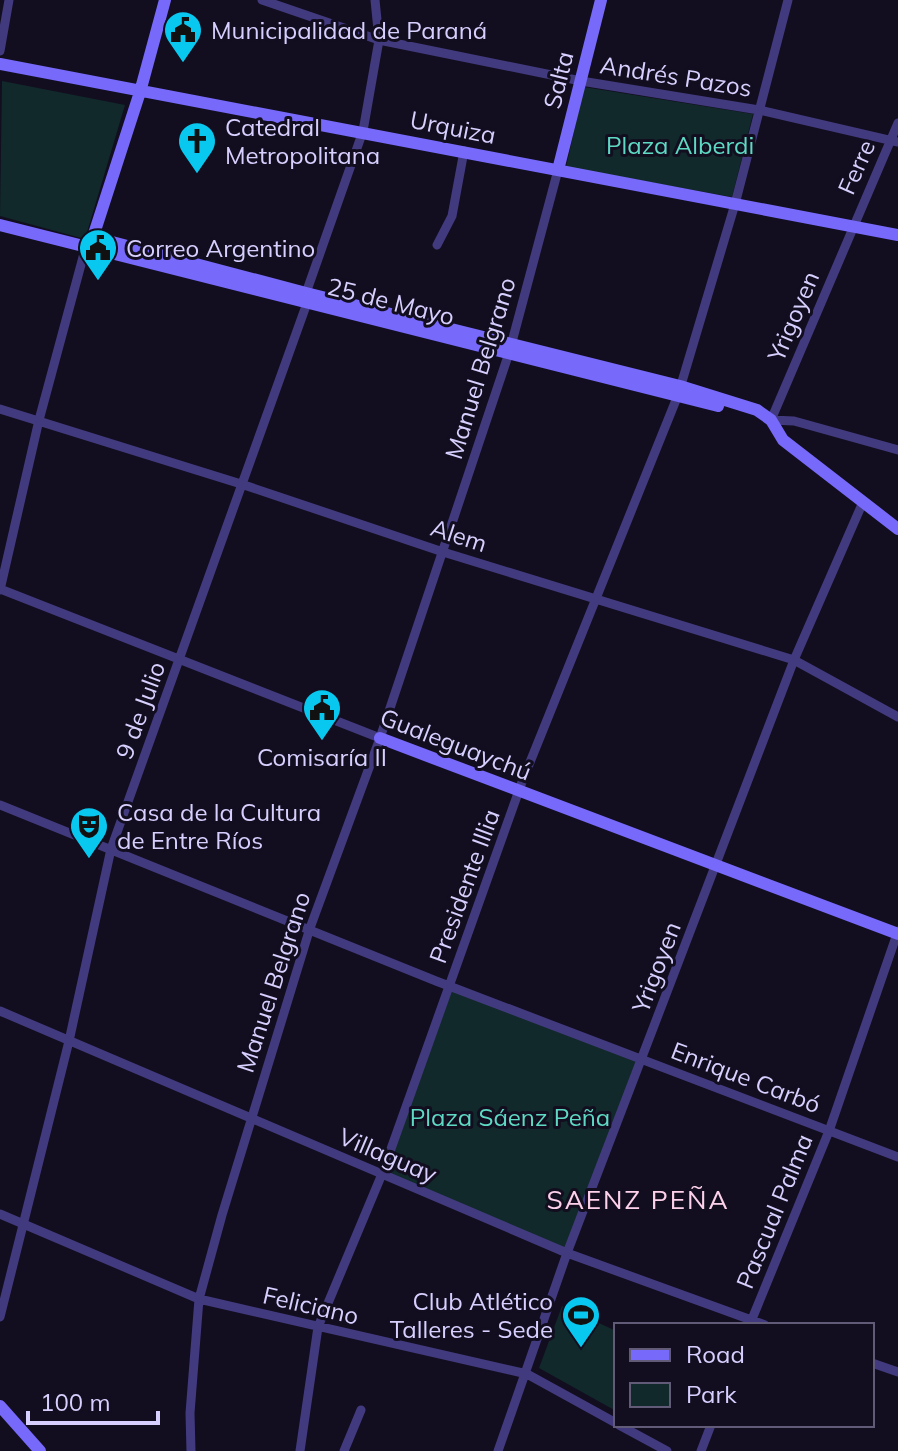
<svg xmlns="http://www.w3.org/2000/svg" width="898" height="1451" viewBox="0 0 898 1451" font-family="Mulish,sans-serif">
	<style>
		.green { fill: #11292a }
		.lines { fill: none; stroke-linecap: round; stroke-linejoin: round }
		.street { stroke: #423a7e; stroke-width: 9 }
		.secondary { stroke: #7769fa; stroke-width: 12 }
		.labels { text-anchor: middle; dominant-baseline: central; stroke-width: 6; stroke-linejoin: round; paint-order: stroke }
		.poi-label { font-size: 24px; fill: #d7cffd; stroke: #120e20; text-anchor: start }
		.street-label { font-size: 24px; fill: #d7cffd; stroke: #120e20 }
		.park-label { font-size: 24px; fill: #5edac4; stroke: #120e20 }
		.neighbourhood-label { font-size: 26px; letter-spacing: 2px; fill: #fdd1ea; stroke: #120e20 }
	</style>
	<rect width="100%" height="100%" fill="#120e20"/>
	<path class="green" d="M 2,81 L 125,105 L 85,239 L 0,216 Z
		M 584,87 L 753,114 L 732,197 L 566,167 Z
		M 454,985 L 636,1061 L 565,1249 L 384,1173 Z
		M 562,1306 L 614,1330 L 616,1328 L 616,1411 L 539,1368 Z"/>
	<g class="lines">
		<path class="street" d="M 262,0 L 379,40 L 581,81 L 759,110 L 898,142
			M 0,51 L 9,0
			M 898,123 L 771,420 L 794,421 L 898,450
			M 437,245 L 452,216 L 464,151
			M 0,409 L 241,484 L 443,552 L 794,660 L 898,717
			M 0,589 L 380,738
			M 0,590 L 39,420 L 86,246
			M 0,805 L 436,981 L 898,1157
			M 0,1011 L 567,1253 L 765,1325
			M 0,1214 L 199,1299 L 527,1374 L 616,1423
			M 0,1317 L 69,1041 L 111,849 L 307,303 L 306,293 L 363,131 L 379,40 L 375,0
			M 750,1324 L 829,1131 L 898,931
			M 872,1363 L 898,1372
			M 619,1425 L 667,1451
			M 191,1451 L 190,1413 L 199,1299 L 222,1215 L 310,928 L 380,738 L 509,353 L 558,170
			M 300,1451 L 318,1327 L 382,1174 L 522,782 L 678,395 L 735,204 L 788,0
			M 344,1451 L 361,1410
			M 498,1451 L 567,1253 L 794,660 L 863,502
			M 701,1451 L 711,1425"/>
		<path class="secondary" d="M 0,64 L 898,235
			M 558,170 L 601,0
			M 0,225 L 718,406
			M 93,237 L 306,293 L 680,386 L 757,410 L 771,420 L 783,440 L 898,529
			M 88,244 L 93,237 L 140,92 L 165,0
			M 380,738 L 898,934
			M 0,1406 L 40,1451"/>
	</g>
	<defs>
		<g id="civic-pin" transform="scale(2)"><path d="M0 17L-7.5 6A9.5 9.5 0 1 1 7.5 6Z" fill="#09c8ef" stroke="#120e20"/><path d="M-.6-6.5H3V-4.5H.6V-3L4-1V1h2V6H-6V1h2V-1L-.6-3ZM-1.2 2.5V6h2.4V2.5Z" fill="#111"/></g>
		<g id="church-pin" transform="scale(2)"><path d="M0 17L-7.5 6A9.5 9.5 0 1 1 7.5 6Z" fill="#09c8ef" stroke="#120e20"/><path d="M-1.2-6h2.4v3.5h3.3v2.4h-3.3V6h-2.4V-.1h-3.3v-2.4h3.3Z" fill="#111"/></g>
		<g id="theatre-pin" transform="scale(2)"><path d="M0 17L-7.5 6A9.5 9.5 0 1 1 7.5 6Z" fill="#09c8ef" stroke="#120e20"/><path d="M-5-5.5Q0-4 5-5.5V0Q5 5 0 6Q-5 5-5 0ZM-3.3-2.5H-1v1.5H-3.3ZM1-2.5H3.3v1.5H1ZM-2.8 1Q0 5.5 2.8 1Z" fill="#111"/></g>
		<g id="stadium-pin" transform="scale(2)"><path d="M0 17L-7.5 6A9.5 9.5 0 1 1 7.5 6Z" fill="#09c8ef" stroke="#120e20"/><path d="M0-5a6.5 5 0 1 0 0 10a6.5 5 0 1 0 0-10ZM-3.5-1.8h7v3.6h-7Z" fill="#111"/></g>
	</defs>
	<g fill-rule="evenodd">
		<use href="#civic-pin" x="183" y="30"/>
		<use href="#church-pin" x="197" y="141"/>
		<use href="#civic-pin" x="98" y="248"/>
		<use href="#civic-pin" x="322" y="708"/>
		<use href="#theatre-pin" x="89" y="826"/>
		<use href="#stadium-pin" x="581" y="1315"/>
	</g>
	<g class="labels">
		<g class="poi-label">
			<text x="211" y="30">Municipalidad de Paraná</text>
			<text x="225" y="127">Catedral<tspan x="225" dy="28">Metropolitana</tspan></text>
			<text x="126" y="248">Correo Argentino</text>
			<text x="322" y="757" text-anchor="middle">Comisaría II</text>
			<text x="117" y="812">Casa de la Cultura<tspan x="117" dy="28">de Entre Ríos</tspan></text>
			<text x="553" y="1301" text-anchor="end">Club Atlético<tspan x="553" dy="28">Talleres - Sede</tspan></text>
		</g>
		<g class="street-label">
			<text transform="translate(676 76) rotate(9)">Andrés Pazos</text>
			<text transform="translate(558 80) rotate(-76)">Salta</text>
			<text transform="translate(453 127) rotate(11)">Urquiza</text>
			<text transform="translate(856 167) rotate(-66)">Ferre</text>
			<text transform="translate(391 301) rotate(14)">25 de Mayo</text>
			<text transform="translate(793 316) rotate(-67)">Yrigoyen</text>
			<text transform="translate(480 368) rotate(-73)">Manuel Belgrano</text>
			<text transform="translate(459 535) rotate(18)">Alem</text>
			<text transform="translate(140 710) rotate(-70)">9 de Julio</text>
			<text transform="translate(456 744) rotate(21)">Gualeguaychú</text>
			<text transform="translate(464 886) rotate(-70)">Presidente Illia</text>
			<text transform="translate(656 967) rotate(-69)">Yrigoyen</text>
			<text transform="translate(273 982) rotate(-72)">Manuel Belgrano</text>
			<text transform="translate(746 1077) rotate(21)">Enrique Carbó</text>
			<text transform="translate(388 1155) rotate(23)">Villaguay</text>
			<text transform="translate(774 1211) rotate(-68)">Pascual Palma</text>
			<text transform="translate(311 1305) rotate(13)">Feliciano</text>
		</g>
		<g class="park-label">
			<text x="680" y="145">Plaza Alberdi</text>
			<text x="510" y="1117">Plaza Sáenz Peña</text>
		</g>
		<g class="neighbourhood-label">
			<text x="638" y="1199">SAENZ PEÑA</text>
		</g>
	</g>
	<rect x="614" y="1323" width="260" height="104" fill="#120e20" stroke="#615b78" stroke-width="2"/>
	<rect x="630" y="1349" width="40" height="12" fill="#7769fa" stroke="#615b78" stroke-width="2"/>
	<text x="686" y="1363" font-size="24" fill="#d7cffd">Road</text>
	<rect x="630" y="1383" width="40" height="24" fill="#11292a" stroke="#615b78" stroke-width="2"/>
	<text x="686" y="1403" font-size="24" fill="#d7cffd">Park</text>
	<path d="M28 1411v12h130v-12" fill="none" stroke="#d7cffd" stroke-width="4"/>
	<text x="40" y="1411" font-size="24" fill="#d7cffd" stroke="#120e20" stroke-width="6" paint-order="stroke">100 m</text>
</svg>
